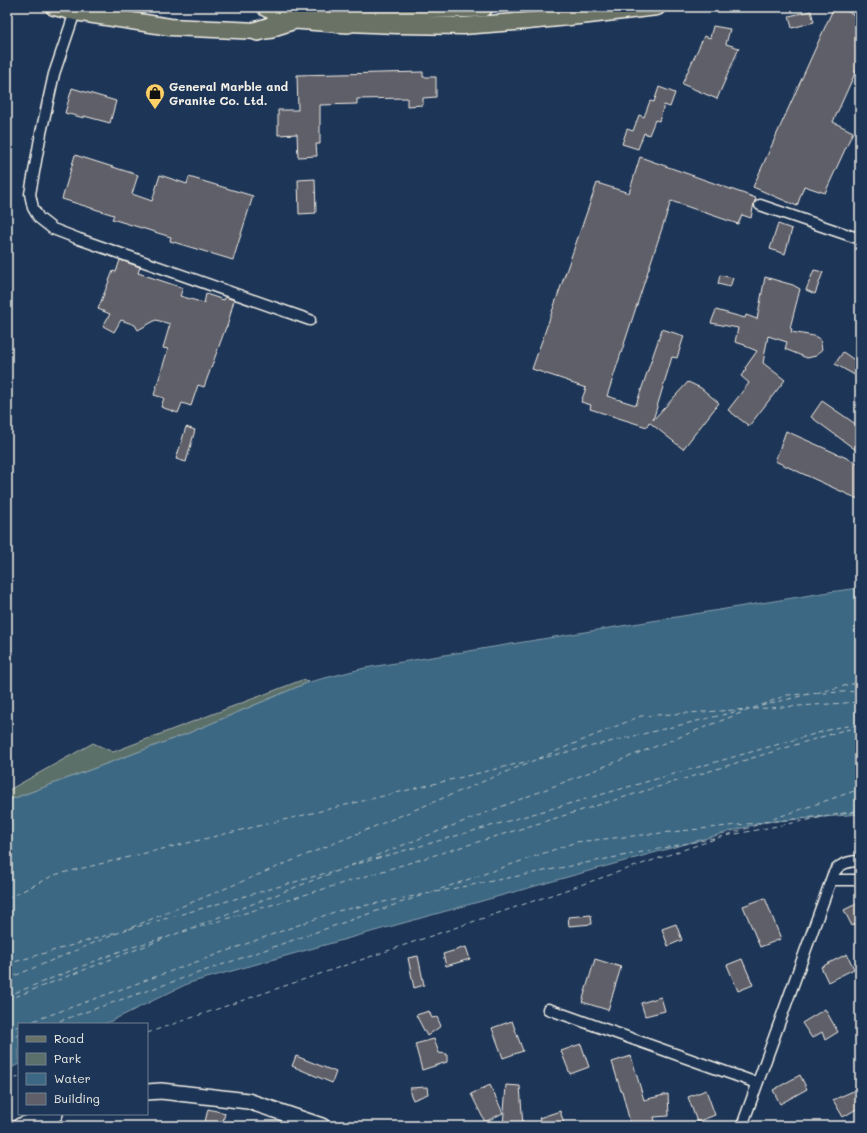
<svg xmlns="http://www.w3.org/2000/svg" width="867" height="1133" viewBox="0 0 867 1133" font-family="Mali,sans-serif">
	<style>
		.green { fill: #5b6f6b; stroke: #a8b0aa }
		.water { fill: #3c6883; stroke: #869fab }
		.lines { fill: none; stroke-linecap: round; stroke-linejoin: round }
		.ferry { stroke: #b4c1c5; stroke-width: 1; stroke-dasharray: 5 4; stroke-linecap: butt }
		.building { fill: #5f5e69; stroke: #f4f1e8 }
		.street-casing { stroke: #f4f1e8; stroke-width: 13 }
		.secondary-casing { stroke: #f4f1e8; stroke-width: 18 }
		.primary-casing { stroke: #f4f1e8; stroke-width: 19 }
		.highway-casing { stroke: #f4f1e8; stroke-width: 22 }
		.street { stroke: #1d3557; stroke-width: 10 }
		.secondary { stroke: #1d3557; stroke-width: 15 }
		.primary { stroke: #6a7266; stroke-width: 16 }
		.highway { stroke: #6a7266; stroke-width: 19 }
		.labels { text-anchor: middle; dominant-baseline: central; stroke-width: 4; stroke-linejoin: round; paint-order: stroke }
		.poi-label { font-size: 12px; font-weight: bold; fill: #f4f1e8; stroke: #1d3557; text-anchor: start }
	</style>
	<rect width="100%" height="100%" fill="#1d3557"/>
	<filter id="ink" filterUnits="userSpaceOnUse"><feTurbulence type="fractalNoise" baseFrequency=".025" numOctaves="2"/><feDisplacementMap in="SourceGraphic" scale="8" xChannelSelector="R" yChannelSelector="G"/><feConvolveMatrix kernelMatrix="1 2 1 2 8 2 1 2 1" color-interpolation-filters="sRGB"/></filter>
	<g filter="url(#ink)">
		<path class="green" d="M 302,680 L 309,682 L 189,733 L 7,801 L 7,791 L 93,743 L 113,752 Z"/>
		<path class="water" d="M 860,588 L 860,814 L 764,822 L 189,983 L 105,1024 L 19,1024 L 19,1064 L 7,1070 L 7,801 L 189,733 L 309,682 L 365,668 L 829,592 Z"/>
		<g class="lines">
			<path class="ferry" d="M 816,693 L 860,682
				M 761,706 L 809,694
				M 753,709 L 860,702
				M 538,759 L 743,710
				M 840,814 L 860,812
				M 764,822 L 860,789
				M 727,835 L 760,824
				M 350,866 L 839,727 L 860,725
				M 432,892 L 576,842 L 823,816
				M 7,899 L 54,875 L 529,761
				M 129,929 L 337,870
				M 183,932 L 844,730 L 860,728
				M 7,964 L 118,932
				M 7,979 L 641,716 L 750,709
				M 7,996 L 123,950 L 166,937
				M 7,1000 L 787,695 L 860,691
				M 25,1024 L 337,911 L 860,810
				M 51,1024 L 423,895
				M 7,1030 L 19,1026
				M 147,1033 L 718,838
				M 7,1039 L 19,1035
				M 7,1081 L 19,1077"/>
		</g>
		<path class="building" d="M 834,7 L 839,7 L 860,18 L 860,62 L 833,122 L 853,132 L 825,193 L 804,186 L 797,206 L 753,187 Z
			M 811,11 L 814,22 L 792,28 L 789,16 Z
			M 713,26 L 730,29 L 726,44 L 739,48 L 717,99 L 682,84 L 704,36 L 710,38 Z
			M 423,72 L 423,77 L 436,77 L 436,97 L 423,98 L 423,105 L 407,106 L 407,98 L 357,99 L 357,104 L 320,105 L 320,144 L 316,144 L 317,156 L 298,157 L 297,134 L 278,135 L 278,110 L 298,110 L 297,75 Z
			M 659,87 L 675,93 L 670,107 L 664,105 L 659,121 L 655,120 L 649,135 L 644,133 L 638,149 L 622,144 L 627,129 L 633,131 L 639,115 L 644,117 L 650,101 L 654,102 Z
			M 72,88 L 116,101 L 110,123 L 84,116 L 84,118 L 65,113 Z
			M 75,155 L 138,175 L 132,194 L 152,201 L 160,175 L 187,184 L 189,177 L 253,196 L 233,260 L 170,241 L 171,237 L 112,219 L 114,215 L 62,199 Z
			M 640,157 L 756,198 L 754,203 L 751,218 L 742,215 L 738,224 L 671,201 L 607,396 L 636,405 L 662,329 L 684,336 L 677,358 L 672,357 L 653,420 L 688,382 L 701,388 L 719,403 L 683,449 L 649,422 L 647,427 L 590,409 L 591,405 L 581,402 L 586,388 L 571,383 L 571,382 L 532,369 L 597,183 L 629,193 Z
			M 315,179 L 316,213 L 299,214 L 298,180 Z
			M 778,224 L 792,229 L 785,254 L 770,249 Z
			M 120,260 L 140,267 L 138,273 L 183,288 L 180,296 L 204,303 L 206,294 L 224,300 L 225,297 L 234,300 L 227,327 L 226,327 L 204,387 L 198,385 L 191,406 L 182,403 L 178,413 L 161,407 L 164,398 L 154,395 L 168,349 L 163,348 L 170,324 L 156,320 L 138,330 L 135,325 L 121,320 L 114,332 L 103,326 L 110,314 L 98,309 L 113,271 L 116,272 Z
			M 814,270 L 823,272 L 815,294 L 806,290 Z
			M 720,275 L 733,278 L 730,287 L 718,284 Z
			M 765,277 L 793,285 L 800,289 L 790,328 L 792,329 L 791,332 L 814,336 L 820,339 L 822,349 L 816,356 L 807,358 L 785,349 L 787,342 L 768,336 L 763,363 L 785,380 L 749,426 L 728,410 L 749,383 L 741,376 L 746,369 L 745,368 L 757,351 L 745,346 L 745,345 L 735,342 L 738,328 L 711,323 L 716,310 L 745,318 L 746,315 L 757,319 Z
			M 843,352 L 860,364 L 860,378 L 835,364 Z
			M 822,401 L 860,427 L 860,453 L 811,417 Z
			M 186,427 L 195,430 L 186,462 L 176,459 Z
			M 786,431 L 860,464 L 860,500 L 775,461 Z
			M 765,898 L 781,939 L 760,947 L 743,906 Z
			M 860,902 L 860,921 L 852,926 L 844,910 Z
			M 591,915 L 592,924 L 569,926 L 568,917 Z
			M 676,924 L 682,940 L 668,946 L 662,929 Z
			M 466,947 L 470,959 L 446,966 L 443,954 Z
			M 847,954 L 854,969 L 828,982 L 821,967 Z
			M 418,956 L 424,985 L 414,988 L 408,958 Z
			M 595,959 L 621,967 L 608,1010 L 582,1002 Z
			M 742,959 L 753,985 L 738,991 L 727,965 Z
			M 661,997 L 665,1011 L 645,1016 L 641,1003 Z
			M 825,1009 L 838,1032 L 825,1040 L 822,1032 L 812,1038 L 802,1023 Z
			M 429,1011 L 432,1018 L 437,1017 L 441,1026 L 427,1036 L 416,1015 Z
			M 512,1021 L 523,1051 L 503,1058 L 492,1028 Z
			M 434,1039 L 439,1053 L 447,1054 L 447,1062 L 422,1070 L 415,1044 Z
			M 581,1044 L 589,1067 L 570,1074 L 561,1051 Z
			M 296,1056 L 336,1072 L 332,1083 L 292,1066 Z
			M 631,1056 L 644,1100 L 668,1094 L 669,1116 L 654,1117 L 656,1125 L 650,1126 L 631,1126 L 622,1091 L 621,1091 L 612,1062 Z
			M 800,1075 L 807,1089 L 780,1104 L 773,1090 Z
			M 490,1085 L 503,1113 L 485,1122 L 471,1094 Z
			M 506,1085 L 520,1086 L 523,1126 L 503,1126 Z
			M 427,1087 L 428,1094 L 413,1100 L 410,1093 L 410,1088 Z
			M 860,1088 L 860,1107 L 843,1117 L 833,1100 Z
			M 706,1090 L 715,1115 L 697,1122 L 688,1097 Z
			M 208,1109 L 225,1113 L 222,1126 L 204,1126 Z
			M 560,1111 L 565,1126 L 542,1126 L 539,1118 Z"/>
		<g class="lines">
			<g class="street-casing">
				<path id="street" d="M 75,12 L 54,74 L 41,133 L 30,194 L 33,208 L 39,218 L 53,229 L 79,239 L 310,320
					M 760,205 L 860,239
					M 831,880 C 835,865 846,861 860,861
					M 548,1009 L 757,1083
					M 742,1126 L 831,880 L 860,880"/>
			</g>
			<g class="secondary-casing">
				<path id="secondary" d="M 147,1092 L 161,1091 L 248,1101 L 322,1126
					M 20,1126 L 55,1114"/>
			</g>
			<g class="primary-casing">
				<path id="primary" d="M 54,7 L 75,12 L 170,27 L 258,31 L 270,30
					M 337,24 L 348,23 L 396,25 L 463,26 L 528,21 L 589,15 L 657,7"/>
			</g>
			<g class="highway-casing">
				<path id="highway" d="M 267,7 L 295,19 L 348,23
					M 319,7 C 373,10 428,9 483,7
					M 258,31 L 295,19 L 334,11"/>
			</g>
			<use href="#street" class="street"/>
			<use href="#secondary" class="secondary"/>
			<use href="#primary" class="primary"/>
			<use href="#highway" class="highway"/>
		</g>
	</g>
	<defs>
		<g id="shop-pin" transform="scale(1)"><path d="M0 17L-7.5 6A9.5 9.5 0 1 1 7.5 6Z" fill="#ffd166" stroke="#1d3557"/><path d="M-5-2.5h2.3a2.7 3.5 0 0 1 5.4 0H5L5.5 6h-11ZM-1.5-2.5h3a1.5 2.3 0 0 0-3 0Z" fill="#111"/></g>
	</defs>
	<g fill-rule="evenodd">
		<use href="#shop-pin" x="155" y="93"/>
	</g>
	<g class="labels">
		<g class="poi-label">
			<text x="169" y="86">General Marble and<tspan x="169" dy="14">Granite Co. Ltd.</tspan></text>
		</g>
	</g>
	<rect width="867" height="1133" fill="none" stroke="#1d3557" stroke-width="24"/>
	<rect x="12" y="12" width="843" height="1109" fill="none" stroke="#f4f1e8" stroke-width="1.5" filter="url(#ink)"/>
	<rect x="18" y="1023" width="130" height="92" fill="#1d3557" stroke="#738091"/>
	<rect x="26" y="1036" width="20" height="6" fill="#6a7266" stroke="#738091"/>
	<text x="54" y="1043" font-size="12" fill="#f4f1e8">Road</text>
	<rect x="26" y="1053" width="20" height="12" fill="#5b6f6b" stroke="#738091"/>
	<text x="54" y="1063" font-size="12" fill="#f4f1e8">Park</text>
	<rect x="26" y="1073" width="20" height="12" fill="#3c6883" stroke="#738091"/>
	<text x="54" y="1083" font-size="12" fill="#f4f1e8">Water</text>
	<rect x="26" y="1093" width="20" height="12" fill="#5f5e69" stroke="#738091"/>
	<text x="54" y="1103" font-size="12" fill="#f4f1e8">Building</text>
</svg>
